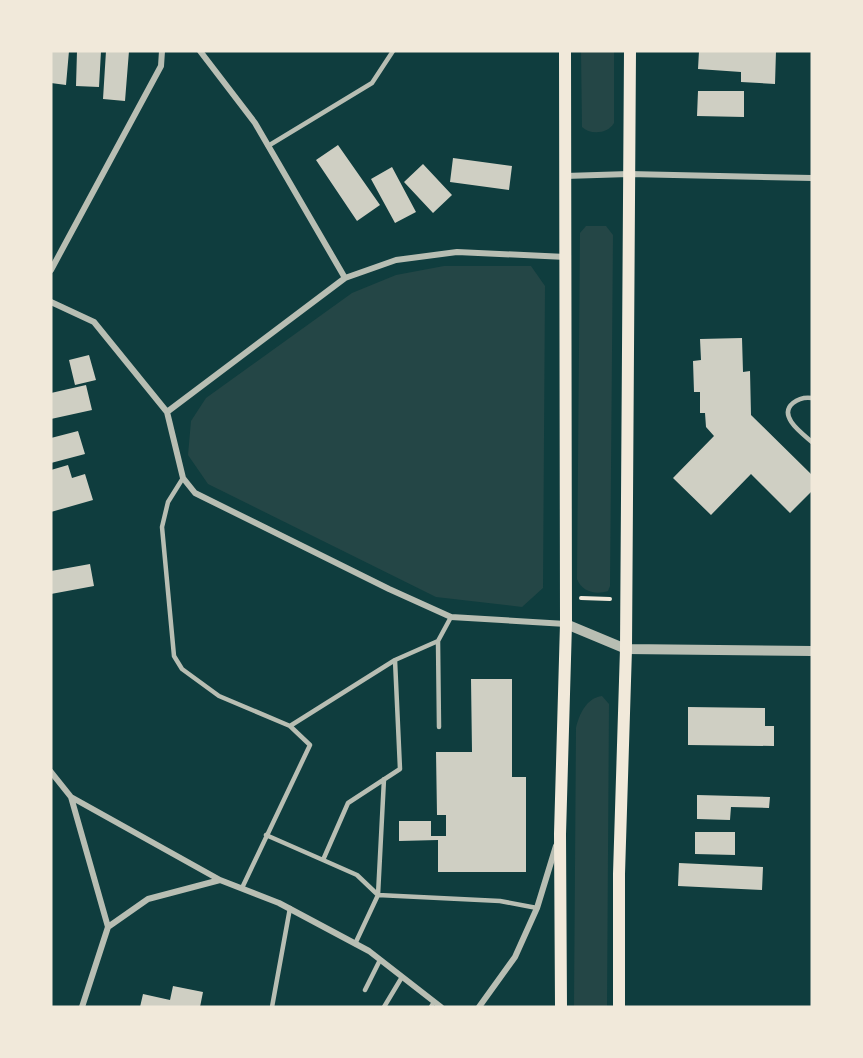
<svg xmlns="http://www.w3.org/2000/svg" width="863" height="1058" viewBox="0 0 863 1058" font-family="Spectral,serif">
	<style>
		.green { fill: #244646 }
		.building { fill: #cfcfc3 }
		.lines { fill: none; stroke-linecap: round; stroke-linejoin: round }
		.path { stroke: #f1e9da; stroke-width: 4 }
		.service { stroke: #b8beb3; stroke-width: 4.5 }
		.minor { stroke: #b8beb3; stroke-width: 6 }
		.tertiary { stroke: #b8beb3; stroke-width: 10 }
		.secondary { stroke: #f1e9da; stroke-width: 12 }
	</style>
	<rect width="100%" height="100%" fill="#0f3d3e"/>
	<path class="green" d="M 581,51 L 614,51 L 614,123 C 608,134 590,135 582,127 Z
		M 586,226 L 606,226 L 613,235 L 610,586 L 608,591 C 596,595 582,592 577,579 L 580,233 Z
		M 444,266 L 531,266 L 545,286 L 543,588 L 522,607 L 436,597 L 208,484 L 188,455 L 191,421 L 206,398 L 352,293 L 396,275 Z
		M 602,696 L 609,704 L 607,1007 L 574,1007 L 576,728 C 579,715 586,698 602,696 Z"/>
	<path class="building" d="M 51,51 L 69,51 L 66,85 L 51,83 Z
		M 77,51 L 101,51 L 99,87 L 76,86 Z
		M 106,51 L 129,51 L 125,101 L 103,99 Z
		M 699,51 L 776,51 L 775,84 L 741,82 L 741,72 L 698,69 Z
		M 698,91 L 744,91 L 744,117 L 697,116 Z
		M 338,145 L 380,205 L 357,221 L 316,160 Z
		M 453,158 L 512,166 L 509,190 L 450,182 Z
		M 423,164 L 452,195 L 433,213 L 404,182 Z
		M 392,167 L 416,212 L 395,223 L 371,179 Z
		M 742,338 L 743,372 L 750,371 L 751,415 L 812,475 L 812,491 L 790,513 L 751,474 L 711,515 L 673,478 L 714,436 L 706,427 L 705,413 L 700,413 L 700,392 L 694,392 L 693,361 L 701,360 L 700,339 Z
		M 89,355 L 96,380 L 75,385 L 69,360 Z
		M 86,385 L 92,410 L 51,419 L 51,393 Z
		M 78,431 L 85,454 L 51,463 L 51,438 Z
		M 68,465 L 72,478 L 85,474 L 93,500 L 51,512 L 51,470 Z
		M 90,564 L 94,586 L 51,594 L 51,571 Z
		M 471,679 L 512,679 L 512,777 L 526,777 L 526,872 L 438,872 L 438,840 L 399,841 L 399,821 L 431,821 L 431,836 L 446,836 L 446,815 L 437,815 L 436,752 L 472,752 Z
		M 688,707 L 765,708 L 765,726 L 774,726 L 774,746 L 688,745 Z
		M 697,795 L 770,797 L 769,808 L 731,807 L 730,820 L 697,819 Z
		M 695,832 L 735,832 L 735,855 L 695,854 Z
		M 679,863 L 763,867 L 762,890 L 678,886 Z
		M 173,986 L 203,992 L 200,1007 L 140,1007 L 143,994 L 170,1000 Z"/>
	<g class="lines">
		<path class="path" d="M 581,598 L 610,599"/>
		<path class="service" d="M 268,146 L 372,83 L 393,51
			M 812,398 C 805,397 798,399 793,403 C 777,416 803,434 812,442
			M 183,478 L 168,502 L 162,527 L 174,656 L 182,669 L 219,696 L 290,726 L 310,745 L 242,888
			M 438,641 L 439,727
			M 290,726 L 395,660 L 438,641 L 451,617
			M 266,835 L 323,860 L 348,803 L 400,769 L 395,660
			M 323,860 L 357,875 L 378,895 L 500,901 L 537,908
			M 355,944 L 378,895 L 384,779
			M 365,990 L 380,960
			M 272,1007 L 290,908
			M 384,1007 L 402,977
			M 431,1007 L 434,1002"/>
		<path class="minor" d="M 200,51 L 255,123 L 345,278
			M 565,176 L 629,174 L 812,178
			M 51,270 L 161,66 L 162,51
			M 51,302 L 94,322 L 167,412 L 183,478 L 195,493 L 389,589 L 451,617 L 566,624
			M 167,412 L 345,278 L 396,260 L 457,252 L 566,257
			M 51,772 L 71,797 L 108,927 L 82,1007
			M 71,797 L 220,880
			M 108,927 L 148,899 L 220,880 L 279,903 L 369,951 L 441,1007
			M 479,1007 L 515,957 L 537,908 L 556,846"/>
		<path class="tertiary" d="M 566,624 L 626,649 L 812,651"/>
		<path class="secondary" d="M 561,1007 L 560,834 L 566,624 L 565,51
			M 619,1007 L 619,874 L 626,649 L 630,51"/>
	</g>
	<rect width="863" height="1058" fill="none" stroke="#f1e9da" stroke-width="105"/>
</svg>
